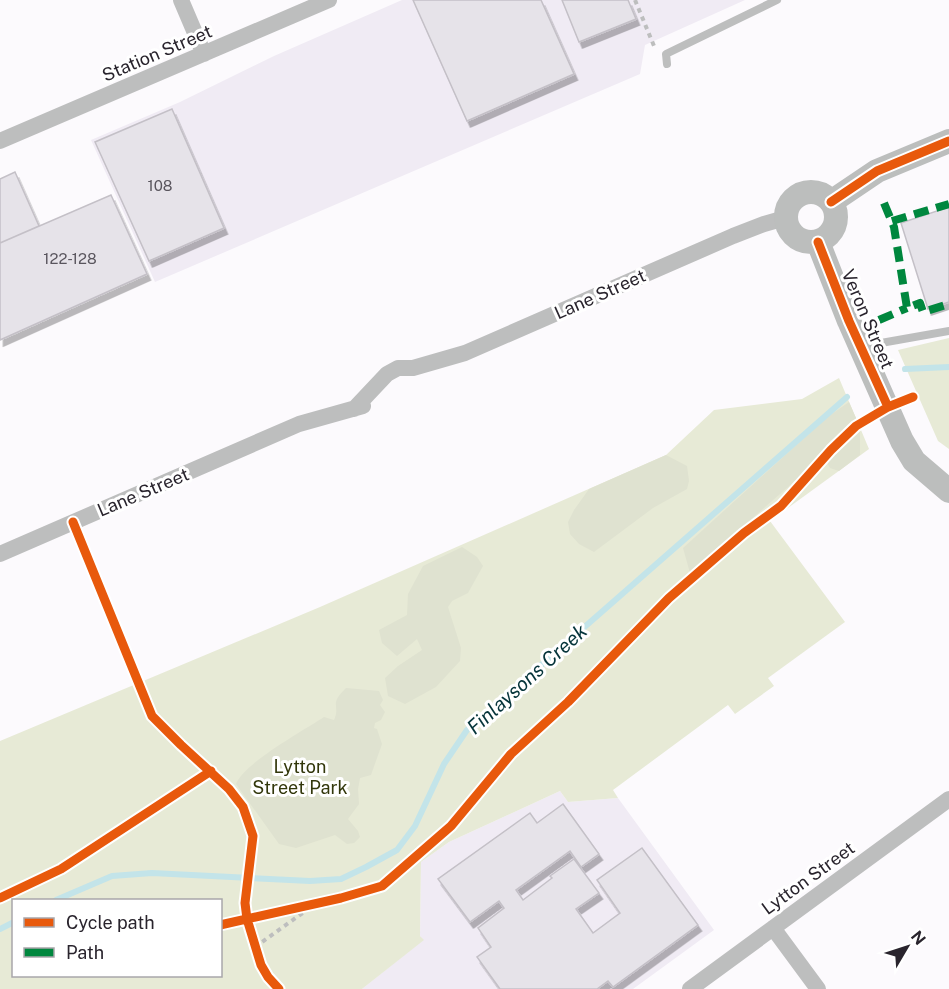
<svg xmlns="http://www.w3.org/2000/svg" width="949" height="989" viewBox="0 0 949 989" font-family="'Public Sans',sans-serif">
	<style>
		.built { fill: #f0ebf4 }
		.green { fill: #e7ead6; fill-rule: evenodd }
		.forest { fill: #dfe2d0 }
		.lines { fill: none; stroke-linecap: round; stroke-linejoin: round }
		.stream { stroke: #c3e4e9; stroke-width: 6 }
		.building { fill: #e6e3e9; stroke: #c4c0c7; stroke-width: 1.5; filter: url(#shadow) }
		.path { stroke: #bdbebe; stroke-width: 4; stroke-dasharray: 4.5 4.5; stroke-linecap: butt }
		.lane { stroke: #bdbebe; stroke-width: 8 }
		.street { stroke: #bdbebe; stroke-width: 16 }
		.secondary { stroke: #bcbebd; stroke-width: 24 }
		.quiet { stroke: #00873e; stroke-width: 8; stroke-dasharray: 15 8; stroke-linecap: butt }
		.cycleway-casing { stroke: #fff; stroke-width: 13 }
		.cycleway { stroke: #e8590c; stroke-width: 9 }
		.labels { text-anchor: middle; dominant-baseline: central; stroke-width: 6; stroke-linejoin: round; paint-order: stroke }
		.number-label { font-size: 15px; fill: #59555d }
		.street-label { font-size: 18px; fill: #29242d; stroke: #fff }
		.park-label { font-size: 18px; fill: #32370b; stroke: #fff }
		.water-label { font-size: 20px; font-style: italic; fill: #05343a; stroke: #fff }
	</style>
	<defs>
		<filter id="shadow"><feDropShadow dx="3.5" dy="6" stdDeviation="0" flood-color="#0004"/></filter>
	</defs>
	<rect width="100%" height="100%" fill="#fcfafd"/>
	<path class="built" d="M 402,0 L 745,0 L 645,45 L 640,74 L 155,282 L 91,140 L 180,102 L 274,56 Z
		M 560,791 L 568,802 L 618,798 L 714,930 L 633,989 L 362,989 L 423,940 L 420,936 L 421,862 L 449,842 Z"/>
	<path class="green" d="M 949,338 L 949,449 L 938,441 L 898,350 Z
		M 839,378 L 869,449 L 770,521 L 845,622 L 768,678 L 774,686 L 735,714 L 728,705 L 613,790 L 618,798 L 568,802 L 560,791 L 449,842 L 421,862 L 420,936 L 424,940 L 362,989 L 0,989 L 0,741 L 320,607 L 666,455 L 714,410 L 802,399 ZM 14,900 L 220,900 L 220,976 L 14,976 Z"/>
	<path class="forest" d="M 849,402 L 860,427 L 860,455 L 839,471 L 830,468 L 822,454 L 796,480 L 690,573 L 683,548 L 826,418 Z
		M 666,455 L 687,466 L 689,481 L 687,489 L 653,508 L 594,552 L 579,544 L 570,534 L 568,522 L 574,510 L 589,489 Z
		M 462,547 L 477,557 L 483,566 L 468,593 L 452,601 L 448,607 L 461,648 L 460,661 L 436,687 L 405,704 L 388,696 L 385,678 L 398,666 L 422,650 L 417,639 L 397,656 L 382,643 L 379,630 L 407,615 L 408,594 L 423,566 Z
		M 346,688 L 379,691 L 383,700 L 380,705 L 385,712 L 381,720 L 375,723 L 374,728 L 377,729 L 382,744 L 371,775 L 360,778 L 358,789 L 359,804 L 348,819 L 358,831 L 360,837 L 354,843 L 347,844 L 335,835 L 296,848 L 279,844 L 236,784 C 244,763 303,731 324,717 L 334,720 C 341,705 328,705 346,688 Z"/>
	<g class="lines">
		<path class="stream" d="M 905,369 L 949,367
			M 56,900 L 112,876 L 152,873 L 310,881 L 341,879 L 366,867 L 397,850 L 415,826 L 444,764 L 467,730 L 847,397
			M 0,929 L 14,922"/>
	</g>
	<path class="building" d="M 413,0 L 541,0 L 574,74 L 467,121 Z
		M 562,0 L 628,0 L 636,19 L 579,42 Z
		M 172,109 L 224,228 L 149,261 L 95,142 Z
		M 15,172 L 39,226 L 0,243 L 0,179 Z
		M 111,195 L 147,274 L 0,340 L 0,243 Z
		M 949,207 L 949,302 L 928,309 L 901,223 Z
		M 563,804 L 599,854 L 581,867 L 570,851 L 516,890 L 523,900 L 552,878 L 550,876 L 574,859 L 599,893 L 576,909 L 593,933 L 620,913 L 597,880 L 642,848 L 698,925 L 613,987 L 608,981 L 597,989 L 500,989 L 477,957 L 491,947 L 478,928 L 504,908 L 499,901 L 470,922 L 438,879 L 530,813 L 537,823 Z"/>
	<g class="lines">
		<path class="path" d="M 635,0 L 654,46
			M 255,947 L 318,902"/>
		<path class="lane" d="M 667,64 L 666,54 L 777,0
			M 864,346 L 949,331"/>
		<path class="street" d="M 181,0 L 204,54
			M 0,141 L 329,0
			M 354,409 L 387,374 L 398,368 L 413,368 L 465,353 L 733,236 L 764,224 L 785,218
			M 0,554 L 299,424 L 363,406
			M 773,928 L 818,989
			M 690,989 L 949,799"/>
		<path class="secondary" d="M786 217a25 25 0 1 1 50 0a25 25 0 1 1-50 0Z
			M 831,202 L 877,171 L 949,141
			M 818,242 L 849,321 L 902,441 L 914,461 L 949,491"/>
		<path class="quiet" d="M 884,203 L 894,227 L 907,308 L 920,303 L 923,312 L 949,304
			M 892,221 L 949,204
			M 879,320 L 907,308"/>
		<g class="cycleway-casing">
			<path id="cycleway" d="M 831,202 L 877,171 L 949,141
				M 818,242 L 849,321 L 888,407
				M 73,522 L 152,716 L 181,745 L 229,789 L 243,807 L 253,836 L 245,903 L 247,919 L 261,965 L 268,977 L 279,989
				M 0,898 L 61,869 L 211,771
				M 220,925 L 341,898 L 382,886 L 451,826 L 511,754 L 568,702 L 669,598 L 744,533 L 781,506 L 831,450 L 856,426 L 888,407 L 913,397"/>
		</g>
		<use href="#cycleway" class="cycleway"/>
	</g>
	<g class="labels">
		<g class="number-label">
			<text x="160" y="185">108</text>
			<text x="70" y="258">122-128</text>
		</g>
		<g class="street-label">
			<text transform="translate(157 53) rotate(-23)">Station Street</text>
			<text transform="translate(600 294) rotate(-24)">Lane Street</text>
			<text transform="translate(868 319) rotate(67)">Veron Street</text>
			<text transform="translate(143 492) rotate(-23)">Lane Street</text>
			<text transform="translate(808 878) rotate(-36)">Lytton Street</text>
		</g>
		<g class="park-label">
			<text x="300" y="766">Lytton<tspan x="300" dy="21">Street Park</tspan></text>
		</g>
		<g class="water-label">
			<text transform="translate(527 679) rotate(-42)">Finlaysons Creek</text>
		</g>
	</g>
	<rect x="12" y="899" width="210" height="78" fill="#ffffff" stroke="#a9a7ab" stroke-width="1.5"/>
	<rect x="24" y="918" width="30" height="9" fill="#e8590c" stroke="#a9a7ab" stroke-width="1.5"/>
	<text x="66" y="929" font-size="18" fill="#29242d">Cycle path</text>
	<rect x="24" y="948" width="30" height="9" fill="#00873e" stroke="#a9a7ab" stroke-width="1.5"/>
	<text x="66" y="959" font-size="18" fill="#29242d">Path</text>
	<g transform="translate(907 947) rotate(51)" stroke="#ffffff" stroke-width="4.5" paint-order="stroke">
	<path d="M0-4.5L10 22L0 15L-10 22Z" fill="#29242d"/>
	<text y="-9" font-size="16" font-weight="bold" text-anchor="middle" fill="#29242d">N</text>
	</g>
</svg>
